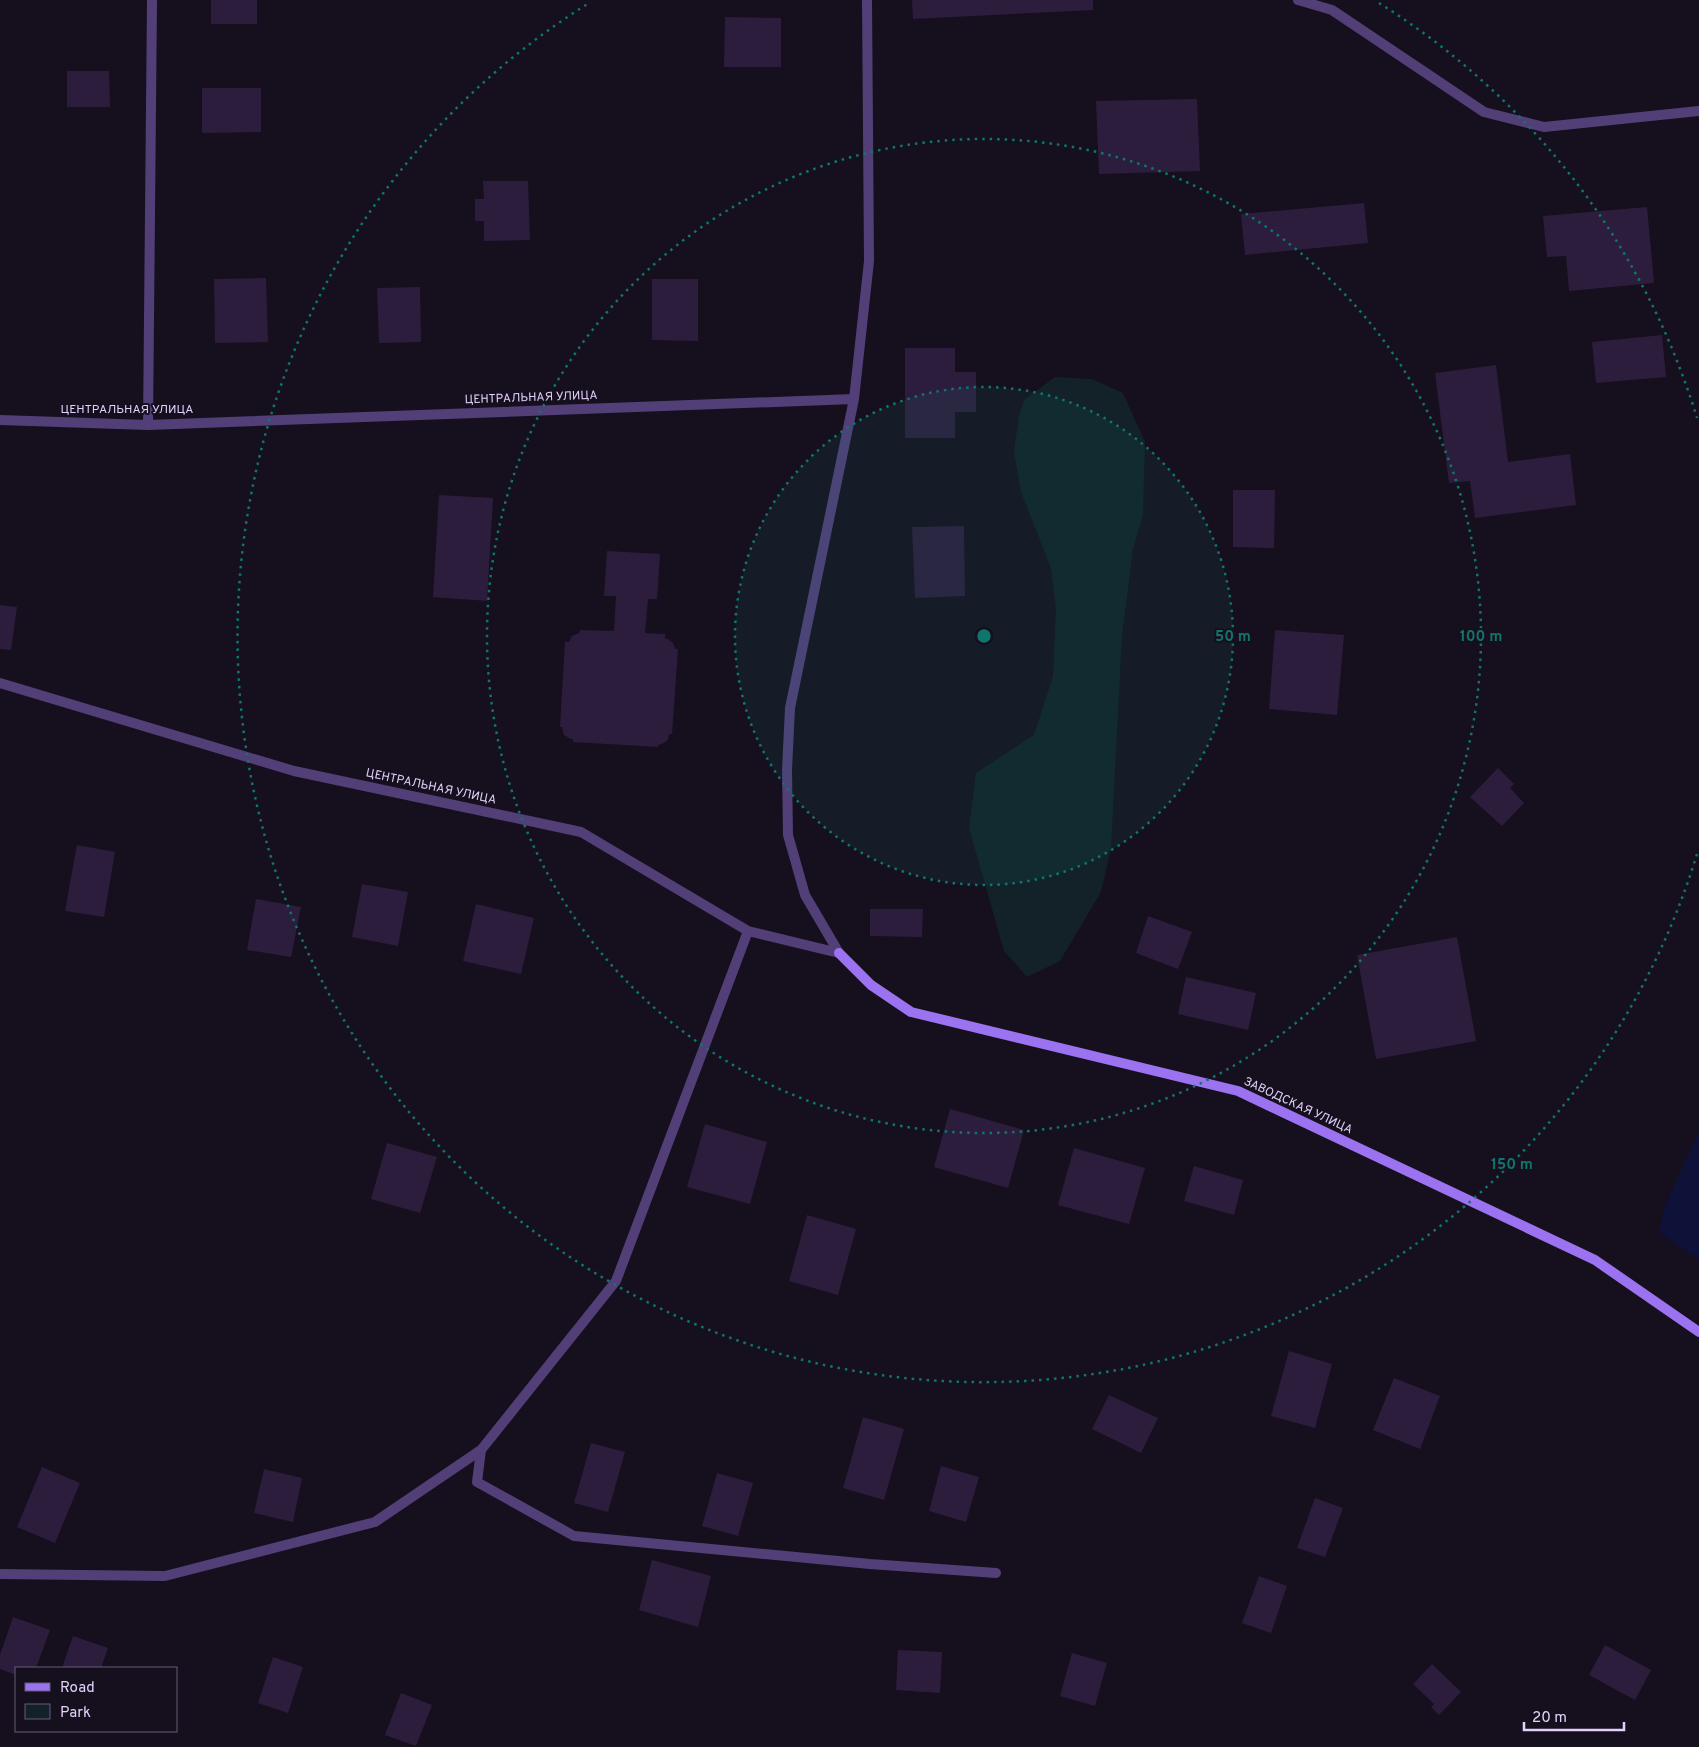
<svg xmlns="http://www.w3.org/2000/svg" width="1699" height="1747" viewBox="0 0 1699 1747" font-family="Overpass,sans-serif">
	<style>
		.green { fill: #122228 }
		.water { fill: #0e1138 }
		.building { fill: #2d1d3d }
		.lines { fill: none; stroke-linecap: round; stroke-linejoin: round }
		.lane { stroke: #523f78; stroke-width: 10 }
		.street { stroke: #523f78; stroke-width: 10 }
		.secondary { stroke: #9b72f0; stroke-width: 10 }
		.ring { fill: none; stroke: #0f766e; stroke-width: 2.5; stroke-dasharray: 2.5 5 }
		.labels { text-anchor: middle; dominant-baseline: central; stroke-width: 4; stroke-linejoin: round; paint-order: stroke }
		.street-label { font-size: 12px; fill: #e2d1fa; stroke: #160f1e }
		.centre { fill: #0f766e; stroke: #160f1e; stroke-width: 2.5 }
		.ring-label { font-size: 15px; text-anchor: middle; font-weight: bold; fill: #0f766e; stroke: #160f1e; stroke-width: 4; stroke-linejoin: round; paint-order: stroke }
	</style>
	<rect width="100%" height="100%" fill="#160f1e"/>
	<path class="green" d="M 1055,377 L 1092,379 L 1123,393 L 1145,442 L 1143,515 L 1133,549 L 1122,635 L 1111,849 L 1101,892 L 1060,961 L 1027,977 L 1004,951 L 969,828 L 976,773 L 1034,735 L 1053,676 L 1056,609 L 1051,568 L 1021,492 L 1014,452 L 1019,415 L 1025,399 Z"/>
	<path class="water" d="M 1699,1131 L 1699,1260 L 1659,1232 L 1664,1208 Z"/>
	<path class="building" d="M 211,0 L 257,0 L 257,24 L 211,24 Z
		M 912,0 L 1093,0 L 1093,10 L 913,19 Z
		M 725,17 L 781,18 L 781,67 L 724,67 Z
		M 67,71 L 109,71 L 110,107 L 67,107 Z
		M 202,88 L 261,88 L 261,132 L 202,133 Z
		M 1197,99 L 1200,171 L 1099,174 L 1096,101 Z
		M 483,181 L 528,181 L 530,240 L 484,241 L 484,221 L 475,221 L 475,199 L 484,199 Z
		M 1364,203 L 1368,243 L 1245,255 L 1241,214 Z
		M 1647,207 L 1654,283 L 1569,291 L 1566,256 L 1547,257 L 1543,216 Z
		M 266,278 L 268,342 L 215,343 L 214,279 Z
		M 652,279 L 698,279 L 698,341 L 652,340 Z
		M 420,287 L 421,342 L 379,343 L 377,288 Z
		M 1662,335 L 1666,377 L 1596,383 L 1592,342 Z
		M 905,348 L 955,348 L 955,372 L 976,372 L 976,412 L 955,412 L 955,438 L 905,438 Z
		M 1496,365 L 1508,462 L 1570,454 L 1576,505 L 1475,518 L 1470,481 L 1449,483 L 1435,373 Z
		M 1233,490 L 1275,490 L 1274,548 L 1233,547 Z
		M 439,495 L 493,498 L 487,601 L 433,597 Z
		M 964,526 L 965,596 L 915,598 L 912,527 Z
		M 607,551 L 660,554 L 657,599 L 648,599 L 645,633 L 665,634 L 665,639 L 668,639 L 673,643 L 675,649 L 678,649 L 672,734 L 669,734 L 668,740 L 662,744 L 658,745 L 658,747 L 573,742 L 573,739 L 571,739 L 564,735 L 562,727 L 560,727 L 565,642 L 569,642 L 572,636 L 579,633 L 580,630 L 614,631 L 616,596 L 604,596 Z
		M 0,605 L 17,607 L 11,650 L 0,649 Z
		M 1275,630 L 1344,635 L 1337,715 L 1269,709 Z
		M 1498,768 L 1514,784 L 1510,788 L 1524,803 L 1502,826 L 1470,797 Z
		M 77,845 L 115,852 L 104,917 L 65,911 Z
		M 362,884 L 408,892 L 398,946 L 352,937 Z
		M 256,899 L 301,907 L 291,957 L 247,950 Z
		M 476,904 L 534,918 L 521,974 L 463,961 Z
		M 870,909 L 923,909 L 922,937 L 870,936 Z
		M 1148,916 L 1192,932 L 1178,969 L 1136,953 Z
		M 1457,937 L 1476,1041 L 1376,1059 L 1357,955 Z
		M 1186,977 L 1256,993 L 1248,1030 L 1178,1014 Z
		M 950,1109 L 1024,1130 L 1008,1188 L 934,1167 Z
		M 705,1124 L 767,1142 L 750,1204 L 687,1187 Z
		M 387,1143 L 437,1157 L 420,1213 L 371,1199 Z
		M 1074,1148 L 1145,1168 L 1129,1224 L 1058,1205 Z
		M 1194,1166 L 1243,1180 L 1234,1215 L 1184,1201 Z
		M 807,1215 L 856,1229 L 838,1295 L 789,1281 Z
		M 1289,1351 L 1332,1364 L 1315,1428 L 1271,1416 Z
		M 1394,1378 L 1440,1396 L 1420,1449 L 1373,1430 Z
		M 1109,1395 L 1158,1418 L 1141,1453 L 1092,1429 Z
		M 863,1417 L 904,1429 L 884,1500 L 843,1488 Z
		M 591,1443 L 625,1452 L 608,1512 L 574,1503 Z
		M 941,1466 L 979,1477 L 966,1522 L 929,1511 Z
		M 42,1467 L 80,1483 L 55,1543 L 17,1527 Z
		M 264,1469 L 302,1478 L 293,1522 L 254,1513 Z
		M 717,1473 L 753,1483 L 738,1536 L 702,1526 Z
		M 1315,1498 L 1343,1508 L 1325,1557 L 1297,1548 Z
		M 652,1560 L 711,1576 L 698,1627 L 639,1610 Z
		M 1259,1576 L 1287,1586 L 1271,1633 L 1242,1623 Z
		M 13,1617 L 50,1630 L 36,1668 L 16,1668 L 16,1675 L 0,1669 L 0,1655 Z
		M 73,1636 L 108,1648 L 101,1668 L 62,1668 Z
		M 1605,1645 L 1651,1670 L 1635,1700 L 1589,1675 Z
		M 898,1650 L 942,1652 L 940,1693 L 896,1690 Z
		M 1072,1653 L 1107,1663 L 1095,1706 L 1060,1696 Z
		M 273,1657 L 303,1667 L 288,1713 L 258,1703 Z
		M 1432,1664 L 1461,1692 L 1439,1715 L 1431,1707 L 1434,1704 L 1413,1684 Z
		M 401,1693 L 432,1705 L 416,1746 L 385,1735 Z"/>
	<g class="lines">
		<path class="lane" d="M 1298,0 L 1332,10 L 1484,112 L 1544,127 L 1699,111"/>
		<path class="street" d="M 0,420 L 148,425 L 854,399
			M 148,425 L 152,0
			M 0,683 L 294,771 L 581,832 L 748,931 L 839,953
			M 839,953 L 805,895 L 788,835 L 787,770 L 790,708 L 854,399 L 869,261 L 867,0
			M 481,1450 L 477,1482 L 574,1536 L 870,1564 L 996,1573
			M 0,1574 L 165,1576 L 375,1522 L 481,1450 L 616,1281 L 748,931"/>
		<path class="secondary" d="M 839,953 L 871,985 L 911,1012 L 1238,1091 L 1595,1260 L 1699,1332"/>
	</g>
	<circle cx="984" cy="636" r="249" fill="#0f766e" fill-opacity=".12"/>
	<g class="ring">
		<circle cx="984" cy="636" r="249"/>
		<circle cx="984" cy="636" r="497"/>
		<path d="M1697 854A746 746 0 1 1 589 3M1379 3A746 746 0 0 1 1697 418"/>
	</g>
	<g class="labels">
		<g class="street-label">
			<text transform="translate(531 398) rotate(-2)">ЦЕНТРАЛЬНАЯ УЛИЦА</text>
			<text x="127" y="410">ЦЕНТРАЛЬНАЯ УЛИЦА</text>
			<text transform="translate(431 787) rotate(12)">ЦЕНТРАЛЬНАЯ УЛИЦА</text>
			<text transform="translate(1298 1106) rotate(25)">ЗАВОДСКАЯ УЛИЦА</text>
		</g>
	</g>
	<circle cx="984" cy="636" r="8" class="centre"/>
	<g class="ring-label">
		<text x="1233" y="641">50 m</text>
		<text x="1481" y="641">100 m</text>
		<text x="1512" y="1169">150 m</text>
	</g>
	<rect x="15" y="1667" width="162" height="65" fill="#160f1e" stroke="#685d76"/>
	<rect x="25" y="1683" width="25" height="8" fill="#9b72f0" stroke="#685d76"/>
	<text x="60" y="1692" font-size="15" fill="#e2d1fa">Road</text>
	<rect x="25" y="1704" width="25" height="15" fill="#122228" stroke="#685d76"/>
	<text x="60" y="1717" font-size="15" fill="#e2d1fa">Park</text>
	<path d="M1524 1722v8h100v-8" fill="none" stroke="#e2d1fa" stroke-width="2.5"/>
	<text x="1532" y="1722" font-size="15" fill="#e2d1fa" stroke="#160f1e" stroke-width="4" paint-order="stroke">20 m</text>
</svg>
